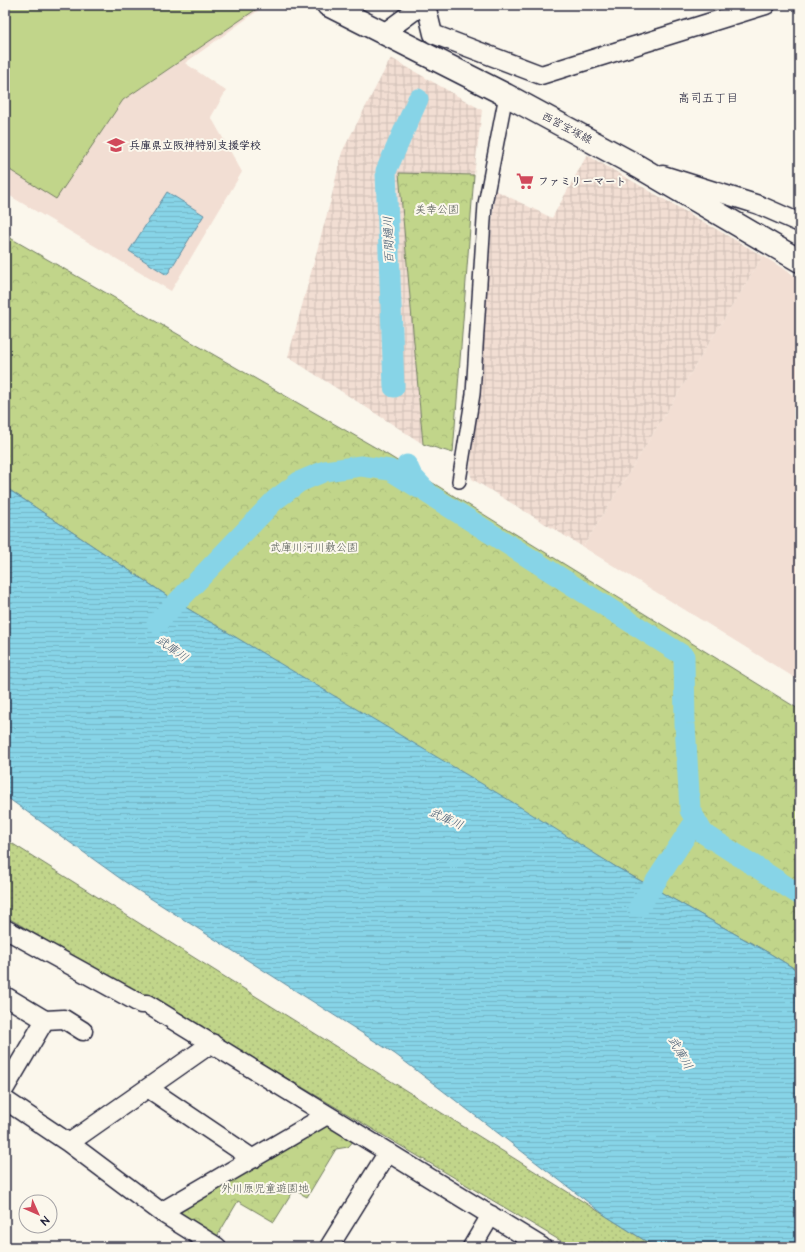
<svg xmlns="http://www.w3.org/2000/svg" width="805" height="1252" viewBox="0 0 805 1252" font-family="'Architects Daughter','Klee One',sans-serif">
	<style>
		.built { fill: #f2ded3 }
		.industrial { fill: url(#industrial-grid) }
		.grass { fill: url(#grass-dots); stroke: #727c62 }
		.park { fill: url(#park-crowns); stroke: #727c62 }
		.garden { fill: #c1d58a; stroke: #727c62 }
		.water { fill: url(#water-rules); stroke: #5f8da2 }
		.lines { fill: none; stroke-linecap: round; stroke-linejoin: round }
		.canal { stroke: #87d4e7; stroke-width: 21 }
		.pedestrian-casing { stroke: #22223b; stroke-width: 16 }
		.minor-casing { stroke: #22223b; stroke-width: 21 }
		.secondary-casing { stroke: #22223b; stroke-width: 25 }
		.pedestrian { stroke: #fbf7ec; stroke-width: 13 }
		.minor { stroke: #fbf7ec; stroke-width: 18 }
		.secondary { stroke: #fbf7ec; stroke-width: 22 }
		.labels { text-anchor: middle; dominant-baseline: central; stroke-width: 4; stroke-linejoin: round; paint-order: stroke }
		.street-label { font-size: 11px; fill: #22223b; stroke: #fbf7ec }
		.poi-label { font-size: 11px; font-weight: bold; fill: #22223b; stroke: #fbf7ec; text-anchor: start }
		.park-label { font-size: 11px; fill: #525853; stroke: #fbf7ec }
		.neighbourhood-label { font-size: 12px; fill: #22223b; stroke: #fbf7ec }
		.water-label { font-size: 12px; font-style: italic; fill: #40576f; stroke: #fbf7ec }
	</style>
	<defs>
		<pattern id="industrial-grid" width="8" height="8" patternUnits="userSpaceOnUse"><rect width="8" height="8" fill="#f2ded3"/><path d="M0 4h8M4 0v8" fill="none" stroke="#cfbeb6"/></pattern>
		<pattern id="grass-dots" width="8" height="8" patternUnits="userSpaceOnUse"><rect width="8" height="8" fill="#c1d58a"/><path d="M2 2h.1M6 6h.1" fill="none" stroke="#a6b778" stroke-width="1.8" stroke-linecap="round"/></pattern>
		<pattern id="park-crowns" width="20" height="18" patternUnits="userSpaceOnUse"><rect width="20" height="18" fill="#c1d58a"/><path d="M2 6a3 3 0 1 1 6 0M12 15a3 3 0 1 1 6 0" fill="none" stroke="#a6b778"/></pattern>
		<pattern id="water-rules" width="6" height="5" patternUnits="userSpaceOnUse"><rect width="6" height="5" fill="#87d4e7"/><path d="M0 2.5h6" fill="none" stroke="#74b6c7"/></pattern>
	</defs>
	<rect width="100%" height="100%" fill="#fbf7ec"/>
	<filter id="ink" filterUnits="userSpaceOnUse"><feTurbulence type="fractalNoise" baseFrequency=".025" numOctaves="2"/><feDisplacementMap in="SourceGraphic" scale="8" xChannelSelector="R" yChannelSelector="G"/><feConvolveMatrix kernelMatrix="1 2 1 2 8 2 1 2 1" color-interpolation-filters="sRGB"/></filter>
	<g filter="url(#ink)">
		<path class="built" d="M 5,5 L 266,5 L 185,63 L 226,91 L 211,117 L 242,172 L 171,291 L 5,193 Z
			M 763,256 L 800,279 L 800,681 L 583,547 Z"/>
		<path class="industrial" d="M 391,58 L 482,110 L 474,175 L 399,174 L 423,444 L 288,357 L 330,203 L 342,152 Z
			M 587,155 L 763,256 L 583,547 L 472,479 L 470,473 L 495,190 L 552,218 Z"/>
		<path class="grass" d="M 5,839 L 606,1216 L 655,1247 L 571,1247 L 157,1001 L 138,995 L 5,916 Z"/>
		<path class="park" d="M 399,173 L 474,175 L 453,453 L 423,444 Z
			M 5,235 L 378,449 L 800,710 L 800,972 L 769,953 L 616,867 L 175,601 L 5,487 Z
			M 332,1123 L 356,1138 L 348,1147 L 336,1149 L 307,1197 L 294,1190 L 274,1222 L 238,1201 L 215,1240 L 178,1215 L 177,1209 Z"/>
		<path class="garden" d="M 5,5 L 260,5 L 261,6 L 123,100 L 56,199 L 5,167 Z"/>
		<path class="water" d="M 167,192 L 204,215 L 167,275 L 129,251 Z
			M 5,487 L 175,601 L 509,800 L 616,867 L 769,953 L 800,972 L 800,1247 L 655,1247 L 606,1216 L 395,1054 L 128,884 L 5,796 Z"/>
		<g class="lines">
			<path class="canal" d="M 394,387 L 386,171 L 418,99
				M 407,465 L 412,476 L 430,495 L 684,656 L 685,724 L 690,810 L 703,833 L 800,895
				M 157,623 L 275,500 L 299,482 L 325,471 L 361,466 L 390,470 L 419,488
				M 639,907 L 696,820"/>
			<g class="pedestrian-casing">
				<path id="pedestrian" d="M 459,481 L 473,394 L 485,204 L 506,95"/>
			</g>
			<g class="minor-casing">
				<path id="minor" d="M 426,5 L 433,34 L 541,75 L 766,5
					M 384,33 L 422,5
					M 663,175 L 759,205 L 800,223
					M 5,929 L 141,1004 L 147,1004 L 542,1247
					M 5,996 L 45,1020 L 5,1088
					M 45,1020 L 64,1019 L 83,1031
					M 148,1088 L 253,1159
					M 5,1100 L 69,1143 L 161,1212 L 217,1247
					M 69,1143 L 212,1043
					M 161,1212 L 327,1115
					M 329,1247 L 388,1152
					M 472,1247 L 491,1215"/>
			</g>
			<g class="secondary-casing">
				<path id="secondary" d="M 328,5 L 506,95 L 639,167 L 800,261"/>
			</g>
			<use href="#pedestrian" class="pedestrian"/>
			<use href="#minor" class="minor"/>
			<use href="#secondary" class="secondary"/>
		</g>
	</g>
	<defs>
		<g id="school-bare" transform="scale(1.38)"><path d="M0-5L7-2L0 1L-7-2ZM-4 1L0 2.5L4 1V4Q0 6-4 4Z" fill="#d1495b" stroke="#fbf7ec" stroke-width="2.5" paint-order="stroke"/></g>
		<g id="supermarket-bare" transform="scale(1.38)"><path d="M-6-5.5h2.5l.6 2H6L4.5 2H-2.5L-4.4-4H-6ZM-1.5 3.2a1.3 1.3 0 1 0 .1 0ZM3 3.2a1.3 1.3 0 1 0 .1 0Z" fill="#d1495b" stroke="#fbf7ec" stroke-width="2.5" paint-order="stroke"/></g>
	</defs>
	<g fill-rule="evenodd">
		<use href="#school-bare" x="116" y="145"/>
		<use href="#supermarket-bare" x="525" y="181"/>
	</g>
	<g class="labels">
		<g class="street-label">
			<text transform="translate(567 128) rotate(28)">西宮宝塚線</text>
		</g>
		<g class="poi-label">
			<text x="129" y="145">兵庫県立阪神特別支援学校</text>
			<text x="538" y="181">ファミリーマート</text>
		</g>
		<g class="park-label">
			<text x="437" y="209">美幸公園</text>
			<text x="314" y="547">武庫川河川敷公園</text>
			<text x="265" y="1188">外川原児童遊園地</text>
		</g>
		<g class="neighbourhood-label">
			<text x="708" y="98">高司五丁目</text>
		</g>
		<g class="water-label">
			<text transform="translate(389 240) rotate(-92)">百間樋川</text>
			<text transform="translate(172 649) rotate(36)">武庫川</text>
			<text transform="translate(446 819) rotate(24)">武庫川</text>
			<text transform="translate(680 1053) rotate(60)">武庫川</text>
		</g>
	</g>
	<rect width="805" height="1252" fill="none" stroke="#fbf7ec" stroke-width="20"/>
	<rect x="10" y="10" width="785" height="1232" fill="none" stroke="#22223b" stroke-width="1.5" filter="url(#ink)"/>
	<g transform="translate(38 1214) rotate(135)"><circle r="19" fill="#fbf7ec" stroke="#a4a2a5"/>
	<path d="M0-3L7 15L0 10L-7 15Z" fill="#d1495b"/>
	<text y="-6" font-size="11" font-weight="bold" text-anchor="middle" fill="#22223b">N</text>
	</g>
</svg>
